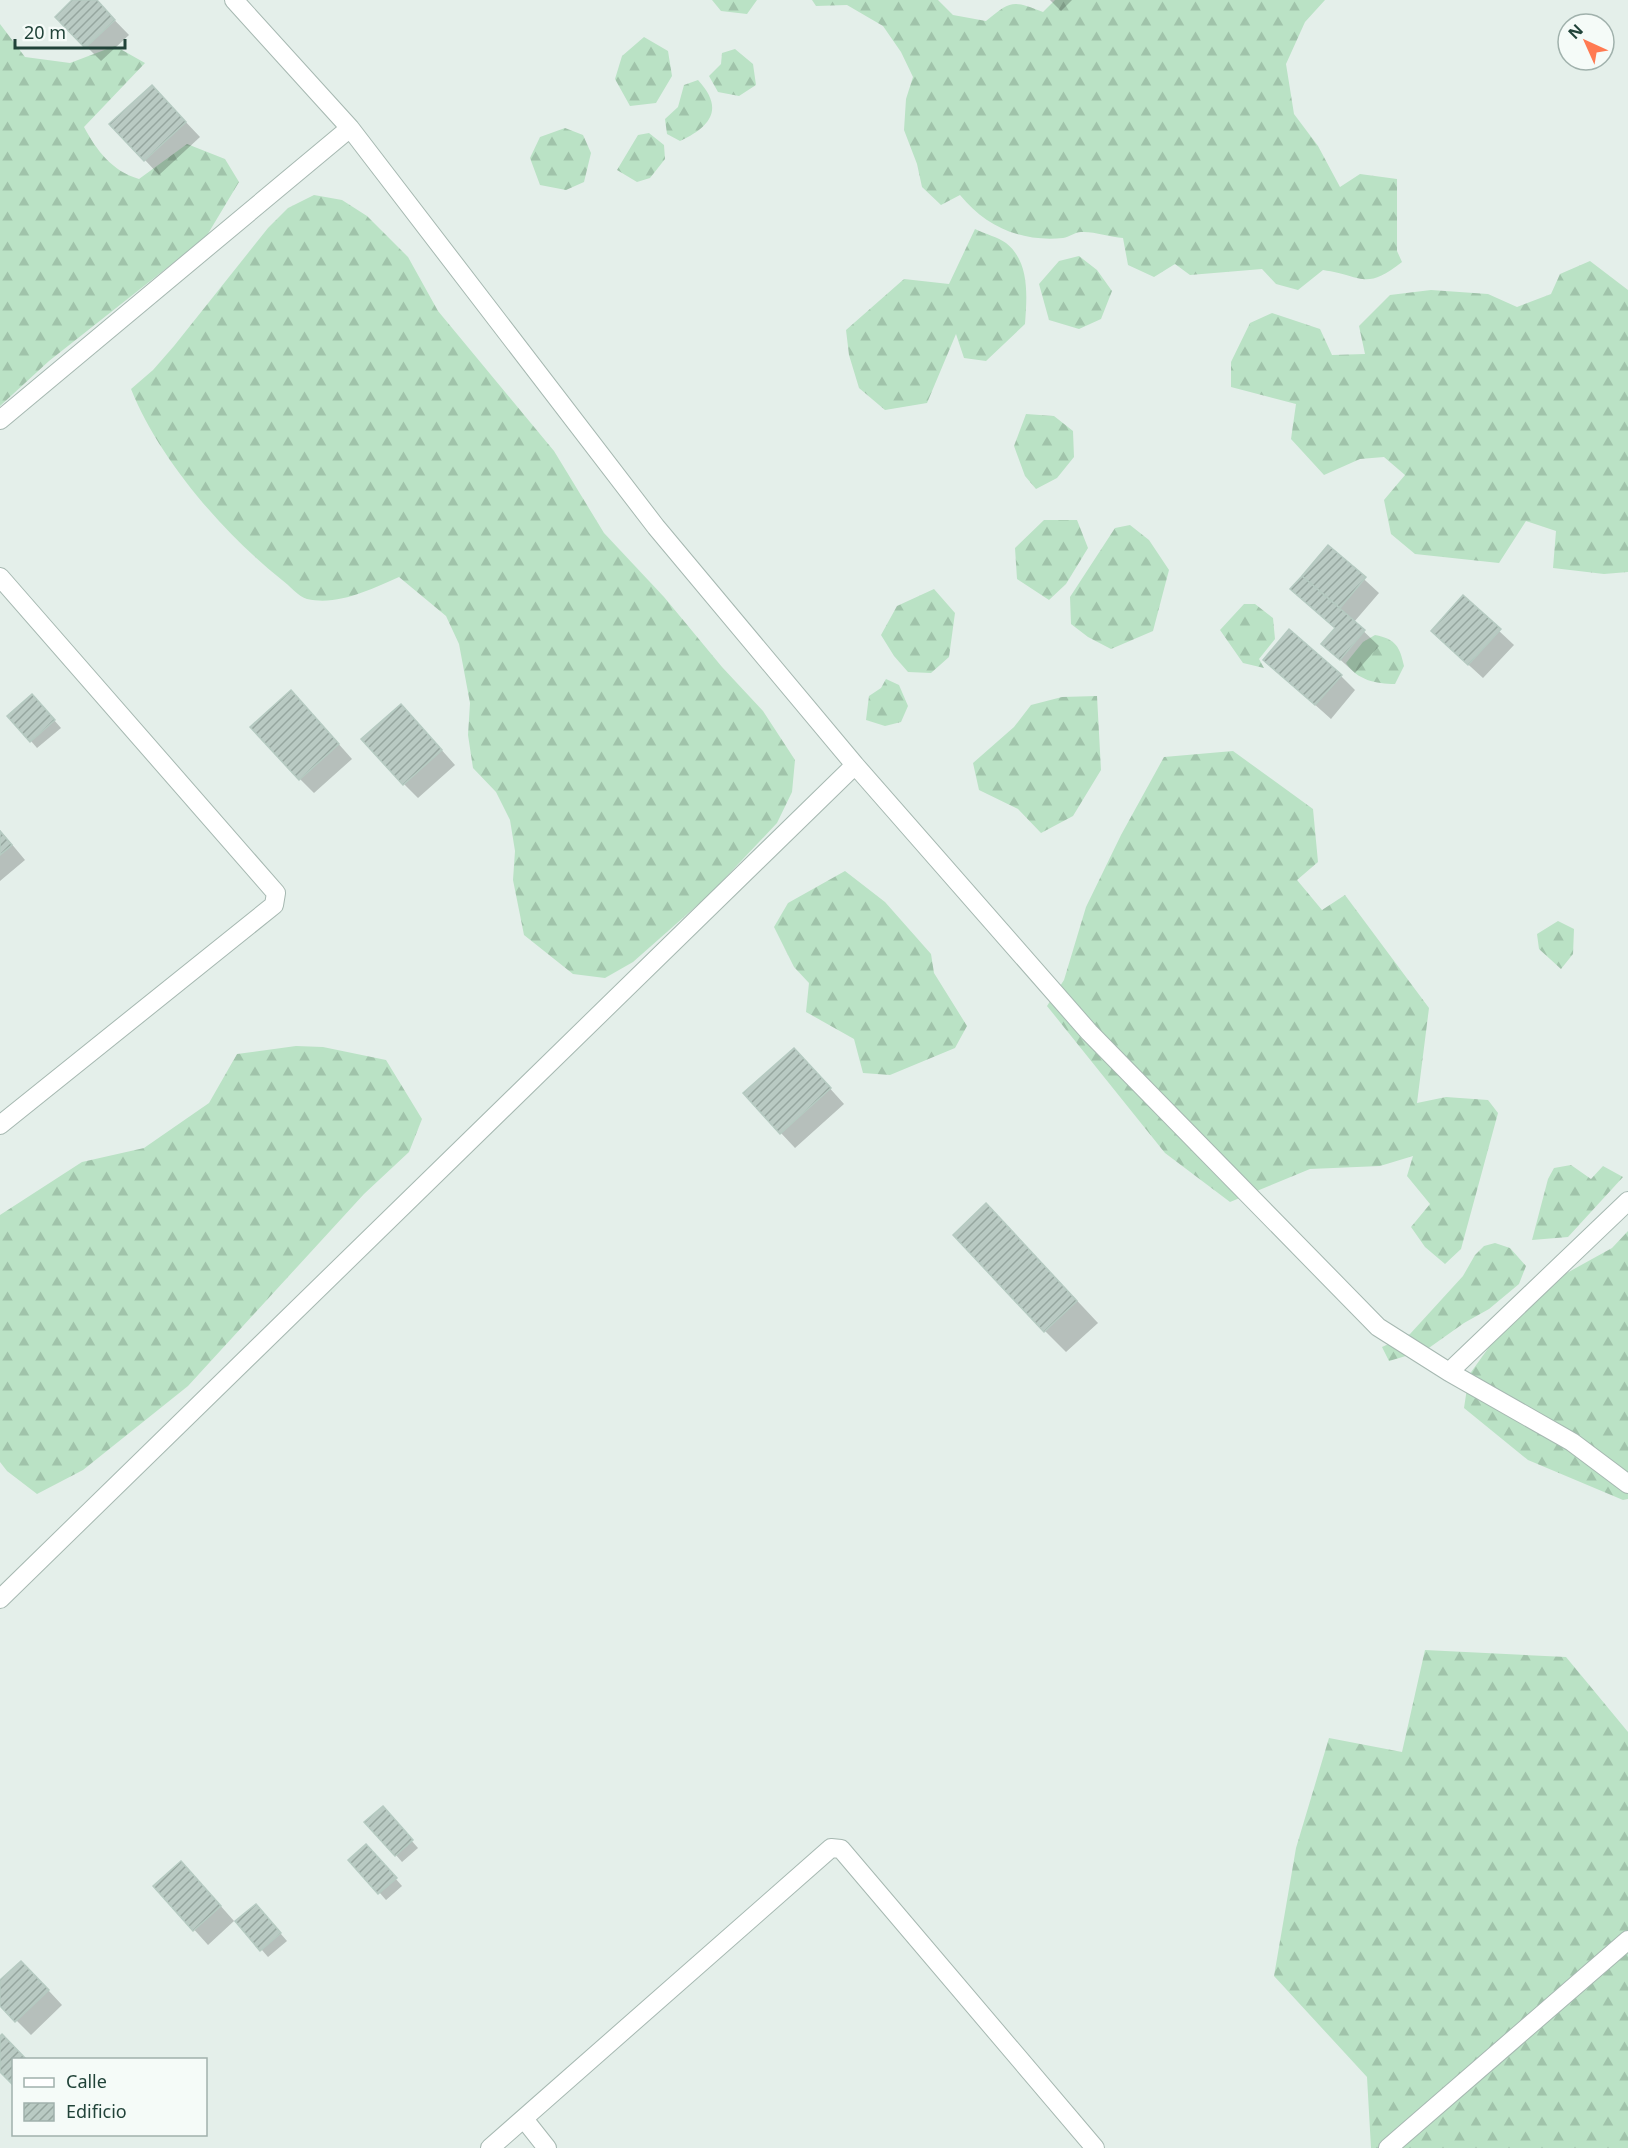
<svg xmlns="http://www.w3.org/2000/svg" width="1628" height="2148" viewBox="0 0 1628 2148" font-family="'Noto Sans',sans-serif">
	<style>
		.forest { fill: url(#forest-firs) }
		.shadow { fill: #0003 }
		.building { fill: url(#building-hatch); stroke: #b5cac1; stroke-width: 1.5 }
		.lines { fill: none; stroke-linecap: round; stroke-linejoin: round }
		.minor-casing { stroke: #a6b8b1; stroke-width: 20 }
		.minor { stroke: #fff; stroke-width: 18 }
	</style>
	<defs>
		<pattern id="forest-firs" width="22" height="20" patternUnits="userSpaceOnUse" patternTransform="scale(1.5)"><rect width="22" height="20" fill="#bae2c5"/><path d="M5 1l3.5 6h-7zM16 11l3.5 6h-7z" fill="#a0c3aa"/></pattern>
		<pattern id="building-hatch" width="6" height="6" patternUnits="userSpaceOnUse" patternTransform="scale(1.5)"><rect width="6" height="6" fill="#b9cac3"/><path d="M-1 1l2-2M0 6l6-6M5 7l2-2" fill="none" stroke="#96a69f"/></pattern>
	</defs>
	<rect width="100%" height="100%" fill="#e4efea"/>
	<path class="forest" d="M 712,0 L 757,0 L 747,14 L 721,11 Z
		M 812,0 L 938,0 L 953,15 L 986,21 C 1011,0 1013,0 1043,12 L 1055,0 L 1325,0 L 1305,22 L 1286,64 L 1294,114 L 1318,146 L 1340,187 L 1360,174 L 1397,179 L 1397,251 L 1402,262 C 1365,291 1363,276 1323,270 L 1298,290 L 1276,284 L 1262,269 L 1190,275 L 1175,264 L 1154,277 L 1128,265 L 1123,238 C 1110,237 1093,231 1081,232 C 1075,232 1069,237 1063,238 C 1021,242 986,227 960,195 L 941,205 L 922,187 L 917,164 L 904,130 L 906,99 L 913,77 L 901,52 L 883,26 L 847,5 L 816,6 Z
		M 0,24 L 25,57 L 70,63 L 115,46 L 145,63 L 84,127 C 97,151 112,171 139,179 L 187,144 L 225,159 L 239,182 L 206,237 L 49,361 L 0,406 Z
		M 644,37 L 668,51 L 672,76 L 656,103 L 630,106 L 615,79 L 622,56 Z
		M 735,49 L 753,64 L 756,85 L 739,96 L 718,92 L 709,76 L 721,64 L 722,53 Z
		M 698,80 C 724,108 712,126 680,141 L 667,134 L 665,119 L 678,107 L 684,85 Z
		M 565,128 L 583,135 L 591,153 L 584,182 L 566,190 L 540,185 L 530,158 L 540,137 Z
		M 649,133 L 664,145 L 665,159 L 650,178 L 637,182 L 617,170 L 638,135 Z
		M 314,195 L 342,200 L 367,216 L 408,257 L 438,311 L 554,451 L 604,533 L 664,597 L 722,667 L 763,711 L 795,760 L 792,792 L 777,823 L 710,894 L 633,962 L 605,978 L 573,974 L 524,935 L 513,880 L 515,851 L 510,820 L 496,792 L 473,768 L 468,735 L 470,703 L 459,644 L 446,616 L 399,577 C 371,589 339,606 307,599 C 299,597 289,585 282,580 C 223,533 159,459 131,389 L 153,370 L 174,346 L 268,228 L 288,208 Z
		M 975,229 C 985,234 998,237 1006,243 C 1030,262 1027,296 1025,324 L 986,361 L 964,358 L 956,334 L 927,403 L 885,410 L 859,388 L 849,355 L 846,330 L 904,279 L 949,284 Z
		M 1079,256 L 1097,270 L 1112,291 L 1101,319 L 1079,329 L 1049,320 L 1039,284 L 1059,261 Z
		M 1590,261 L 1628,290 L 1628,572 L 1604,574 L 1553,568 L 1556,531 L 1526,521 L 1499,563 L 1415,554 L 1391,534 L 1384,500 L 1405,475 L 1384,457 L 1360,459 L 1324,475 L 1291,439 L 1296,404 L 1231,387 L 1231,362 L 1250,323 L 1272,313 L 1320,329 L 1332,355 L 1365,354 L 1359,326 L 1390,295 L 1431,290 L 1488,294 L 1517,307 L 1551,294 L 1560,274 Z
		M 1026,414 L 1054,416 L 1073,431 L 1074,457 L 1057,478 L 1036,489 L 1025,476 L 1014,446 Z
		M 1044,520 L 1077,520 L 1088,548 L 1066,584 L 1049,600 L 1017,579 L 1015,548 Z
		M 1130,525 L 1149,540 L 1169,570 L 1153,631 L 1111,649 L 1088,637 L 1071,624 L 1070,597 L 1115,528 Z
		M 934,589 L 955,613 L 949,657 L 931,673 L 908,672 L 894,656 L 881,635 L 897,606 Z
		M 1244,604 L 1255,604 L 1273,618 L 1275,639 L 1259,659 L 1264,668 L 1243,663 L 1220,630 Z
		M 1375,635 C 1396,639 1400,647 1404,666 L 1395,684 C 1376,684 1357,680 1346,663 L 1363,642 Z
		M 886,679 L 899,685 L 908,706 L 901,722 L 885,726 L 866,720 L 869,696 L 881,688 Z
		M 1097,696 L 1101,770 L 1073,816 L 1041,833 L 1018,809 L 979,790 L 973,763 L 1014,727 L 1031,705 L 1062,697 Z
		M 1233,751 L 1313,809 L 1318,862 L 1297,880 L 1322,910 L 1345,895 L 1429,1008 L 1417,1103 L 1446,1097 L 1488,1100 L 1498,1113 L 1461,1249 L 1445,1264 L 1425,1247 L 1411,1227 L 1430,1204 L 1407,1176 L 1413,1156 L 1380,1166 L 1310,1169 L 1230,1202 L 1165,1153 L 1047,1006 L 1064,980 L 1086,907 L 1121,835 L 1164,757 Z
		M 845,871 L 885,902 L 931,954 L 934,973 L 967,1026 L 955,1048 L 890,1075 L 863,1073 L 854,1039 L 806,1012 L 809,983 L 794,967 L 774,927 L 788,903 Z
		M 1558,921 L 1574,929 L 1573,954 L 1561,969 L 1539,949 L 1537,934 Z
		M 296,1046 L 323,1047 L 386,1060 L 422,1119 L 409,1152 L 364,1194 L 188,1386 L 83,1470 L 37,1494 L 7,1471 L 0,1462 L 0,1215 L 82,1162 L 144,1148 L 209,1103 L 237,1054 Z
		M 1571,1165 L 1591,1179 L 1603,1166 L 1623,1177 L 1568,1237 L 1532,1240 L 1548,1179 L 1554,1168 Z
		M 1628,1231 L 1628,1499 L 1623,1500 L 1528,1460 L 1464,1408 L 1469,1375 L 1507,1322 L 1565,1274 L 1612,1248 Z
		M 1495,1243 L 1510,1248 L 1526,1266 L 1519,1284 L 1489,1309 L 1464,1323 L 1426,1350 L 1389,1361 L 1382,1347 L 1410,1334 L 1463,1276 L 1475,1255 L 1484,1246 Z
		M 1425,1650 L 1566,1657 L 1628,1732 L 1628,2148 L 1371,2148 L 1367,2077 L 1274,1976 L 1296,1848 L 1329,1738 L 1402,1752 Z"/>
	<path class="shadow" d="M 75,0 L 95,0 L 129,35 L 101,61 L 57,17 Z
		M 1050,0 L 1072,0 L 1061,11 Z
		M 166,101 L 200,137 L 159,175 L 145,160 Z
		M 1329,547 L 1379,593 L 1354,622 L 1379,646 L 1355,673 L 1323,644 L 1337,629 L 1292,589 Z
		M 1463,597 L 1514,645 L 1483,678 L 1447,645 Z
		M 1265,660 L 1341,676 L 1355,690 L 1331,719 Z
		M 39,703 L 61,728 L 37,748 L 31,741 Z
		M 305,706 L 352,759 L 314,793 L 300,779 Z
		M 415,720 L 455,765 L 418,798 L 404,784 Z
		M 0,830 L 25,860 L 0,881 Z
		M 808,1064 L 844,1104 L 795,1148 L 781,1133 Z
		M 1008,1227 L 1098,1323 L 1066,1352 L 1045,1331 Z
		M 389,1815 L 418,1848 L 402,1862 L 396,1855 Z
		M 373,1853 L 402,1886 L 386,1900 L 351,1860 Z
		M 195,1877 L 234,1921 L 208,1945 L 155,1886 Z
		M 262,1912 L 287,1941 L 268,1957 L 238,1922 Z
		M 36,1977 L 62,2005 L 31,2035 L 0,2004 L 0,1982 Z"/>
	<path class="building" d="M 72,0 L 97,0 L 115,20 L 85,48 L 55,17 Z
		M 152,85 L 186,122 L 144,161 L 109,124 Z
		M 1328,545 L 1366,577 L 1340,608 L 1302,576 Z
		M 1302,576 L 1365,630 L 1340,660 L 1321,644 L 1335,628 L 1290,589 Z
		M 1463,595 L 1501,629 L 1468,665 L 1431,631 Z
		M 1289,629 L 1342,675 L 1315,705 L 1263,660 Z
		M 291,690 L 339,744 L 299,780 L 250,727 Z
		M 32,694 L 55,720 L 30,742 L 7,716 Z
		M 401,704 L 442,750 L 403,785 L 361,739 Z
		M 0,831 L 12,845 L 0,855 Z
		M 794,1048 L 831,1088 L 780,1134 L 743,1093 Z
		M 986,1203 L 1077,1301 L 1044,1332 L 953,1235 Z
		M 383,1806 L 413,1840 L 395,1856 L 364,1822 Z
		M 366,1844 L 397,1878 L 378,1894 L 348,1860 Z
		M 181,1861 L 221,1906 L 193,1931 L 153,1886 Z
		M 256,1904 L 281,1933 L 260,1951 L 235,1921 Z
		M 21,1961 L 49,1990 L 15,2022 L 0,2006 L 0,1980 Z
		M 2,2034 L 27,2060 L 14,2060 L 12,2084 L 0,2072 L 0,2036 Z"/>
	<g class="lines">
		<g class="minor-casing">
			<path id="minor" d="M 234,0 L 350,128 L 656,527 L 855,765 L 1089,1032 L 1378,1327 L 1449,1372 L 1572,1442 L 1628,1484
				M 0,420 L 350,128
				M 0,577 L 276,893 L 274,905 L 0,1125
				M 1449,1372 L 1628,1201
				M 0,1599 L 855,765
				M 524,2119 L 547,2148
				M 490,2148 L 831,1848 L 841,1849 L 1095,2148
				M 1388,2148 L 1628,1940"/>
		</g>
		<use href="#minor" class="minor"/>
	</g>
	<rect x="12" y="2058" width="195" height="78" fill="#f5fbf8" stroke="#a0b1ac" stroke-width="1.5"/>
	<rect x="24" y="2078" width="30" height="9" fill="#ffffff" stroke="#a0b1ac" stroke-width="1.5"/>
	<text x="66" y="2088" font-size="18" fill="#214339">Calle</text>
	<rect x="24" y="2103" width="30" height="18" fill="url(#building-hatch)" stroke="#a0b1ac" stroke-width="1.5"/>
	<text x="66" y="2118" font-size="18" fill="#214339">Edificio</text>
	<g transform="translate(1586 42) rotate(315)"><circle r="28" fill="#f5fbf8" stroke="#a0b1ac" stroke-width="1.5"/>
	<path d="M0-4.5L10 22L0 15L-10 22Z" fill="#ff7a52"/>
	<text y="-9" font-size="16" font-weight="bold" text-anchor="middle" fill="#214339">N</text>
	</g>
	<path d="M15 39v9h110v-9" fill="none" stroke="#214339" stroke-width="3"/>
	<text x="24" y="39" font-size="18" fill="#214339" stroke="#f5fbf8" stroke-width="4.5" paint-order="stroke">20 m</text>
</svg>
